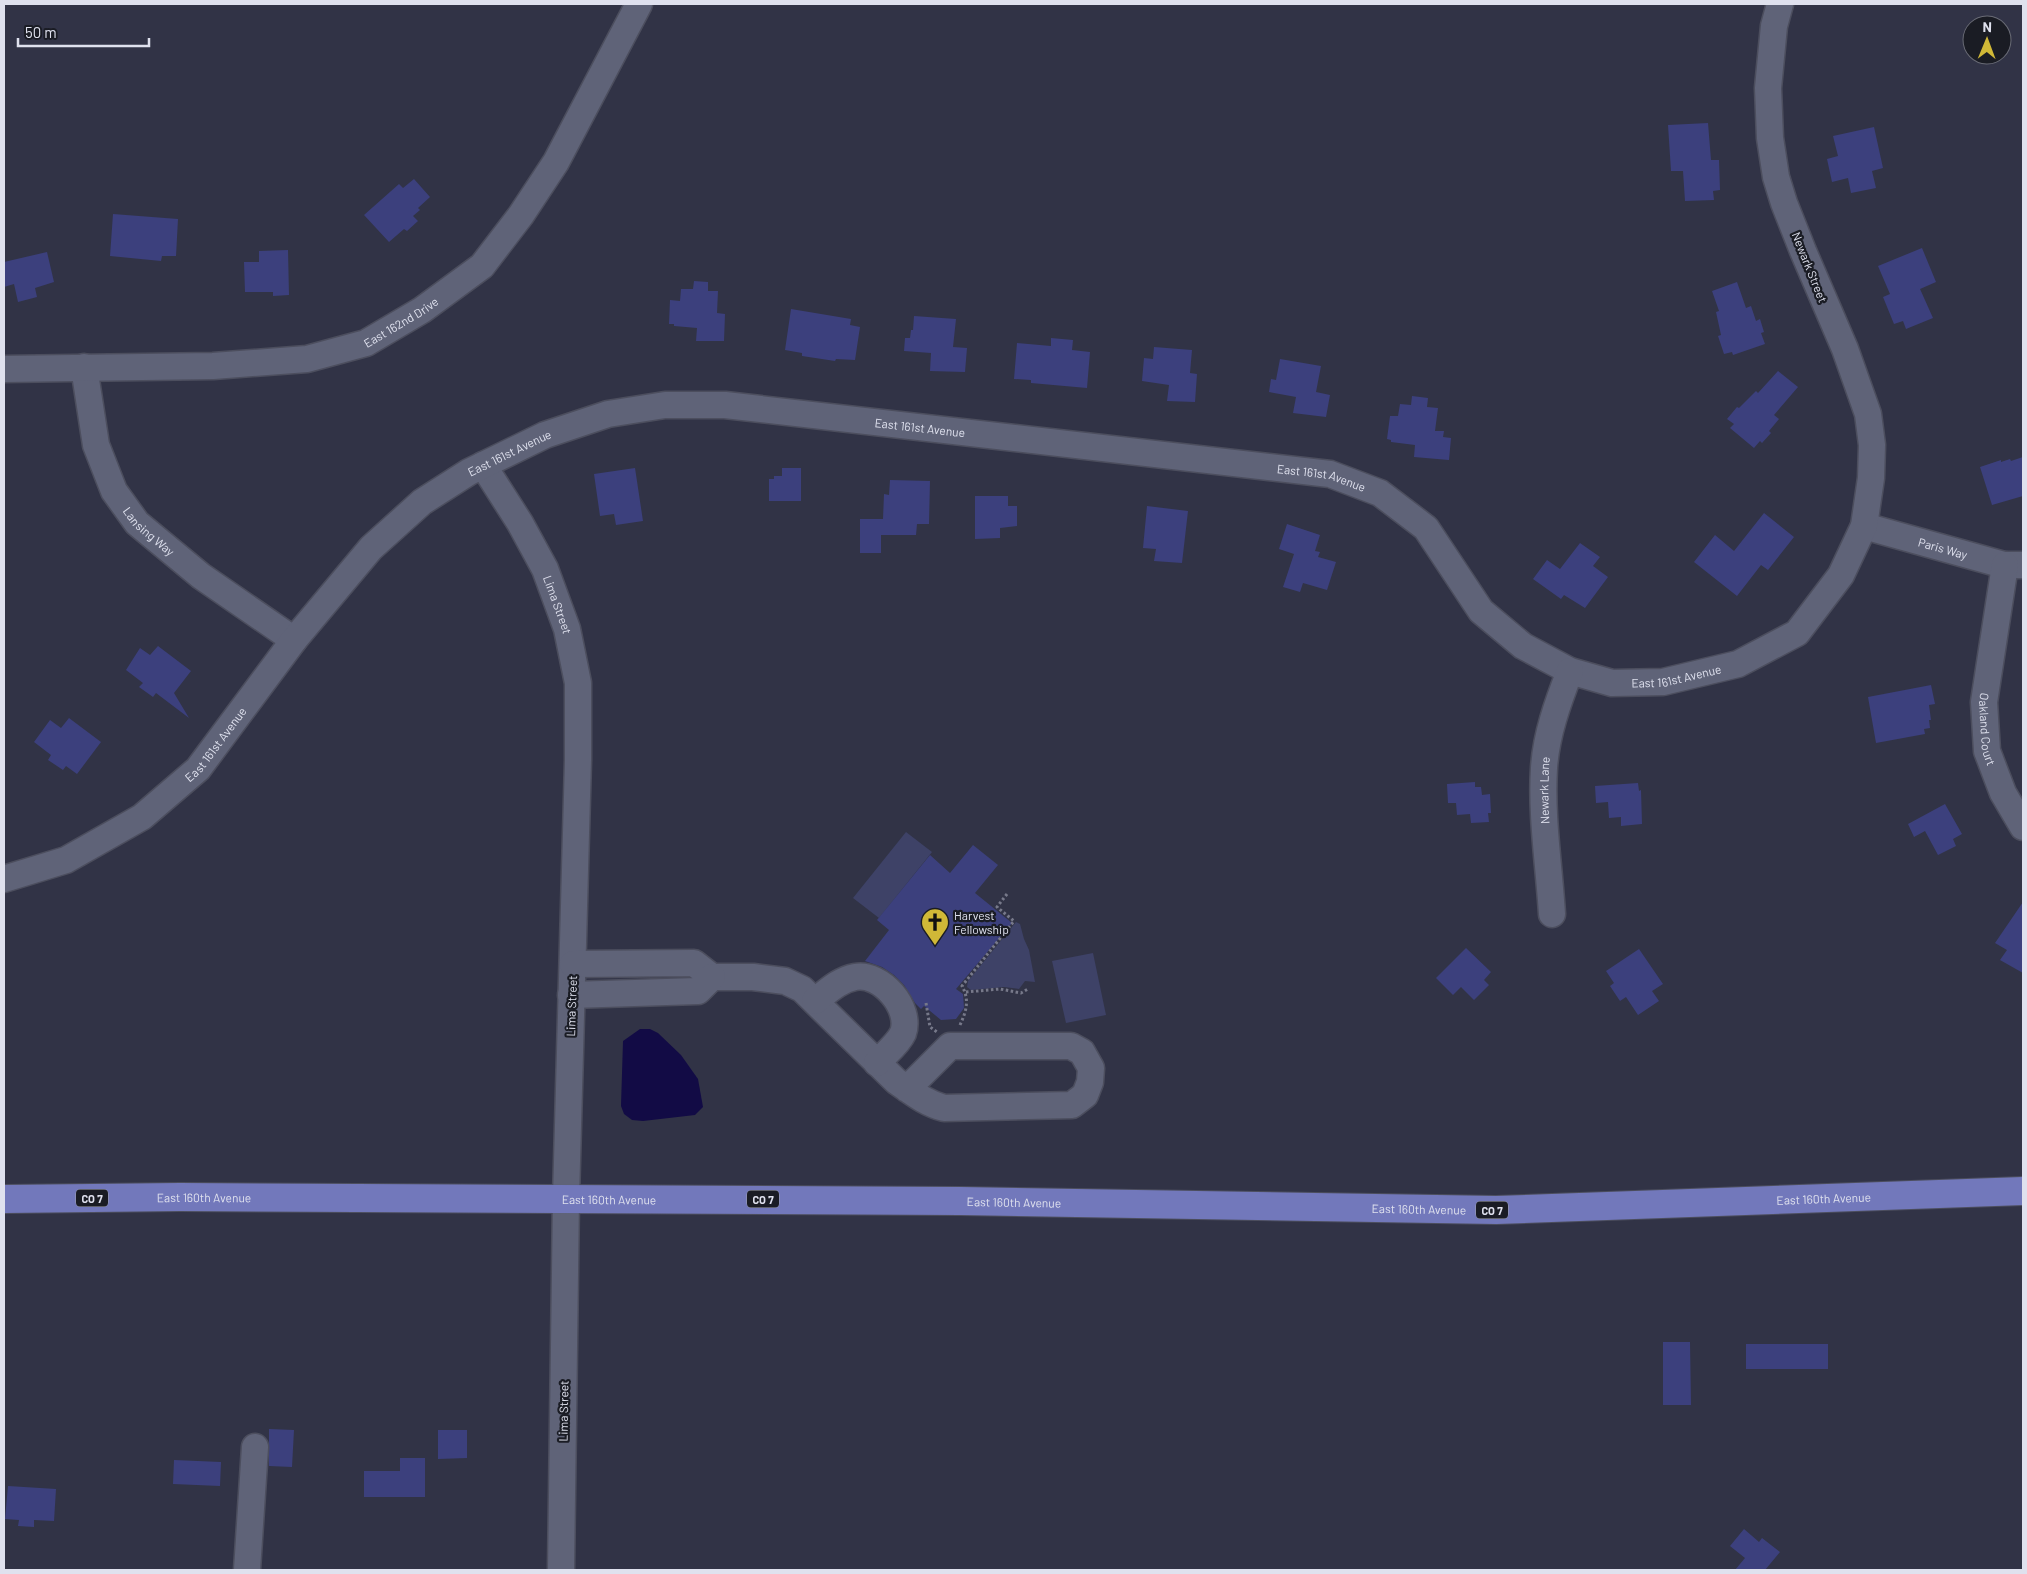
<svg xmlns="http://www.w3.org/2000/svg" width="2027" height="1574" viewBox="0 0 2027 1574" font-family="Barlow,sans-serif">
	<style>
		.green { fill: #3e4267 }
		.water { fill: #120b45 }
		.building { fill: #3c407d }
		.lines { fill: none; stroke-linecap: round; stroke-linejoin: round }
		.minor-casing { stroke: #4c4e5e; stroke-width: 29 }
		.major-casing { stroke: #4c4e5e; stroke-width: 30 }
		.path { stroke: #77798a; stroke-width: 3; stroke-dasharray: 2.5 2.5; stroke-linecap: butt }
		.minor { stroke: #5f6378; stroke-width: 26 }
		.major { stroke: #7278bb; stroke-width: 28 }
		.labels { text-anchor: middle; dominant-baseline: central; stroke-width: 4.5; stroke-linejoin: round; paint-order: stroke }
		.shield { fill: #1a1c24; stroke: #a4a6b1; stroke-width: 1 }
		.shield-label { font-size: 11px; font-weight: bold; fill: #dfe1ee }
		.street-label { font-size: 12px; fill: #dfe1ee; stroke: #1a1c24 }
		.poi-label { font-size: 12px; fill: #dfe1ee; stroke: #1a1c24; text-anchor: start }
	</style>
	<rect width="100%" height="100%" fill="#313346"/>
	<path class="green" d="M 906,832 L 932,852 L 879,918 L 853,898 Z
		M 1016,922 L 1020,924 L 1024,939 L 1029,950 L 1035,982 L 1025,981 L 1019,989 L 1004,987 L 971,990 L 967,987 L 968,981 Z
		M 1093,953 L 1106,1015 L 1066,1023 L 1052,961 Z"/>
	<path class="water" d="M 640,1029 L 650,1029 L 658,1033 L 681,1055 L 698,1079 L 703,1107 L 695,1115 L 643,1121 L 632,1120 L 624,1114 L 621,1106 L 623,1041 Z"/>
	<path class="building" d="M 1708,123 L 1711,160 L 1719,160 L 1720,190 L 1713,191 L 1714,200 L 1685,201 L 1683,171 L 1671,171 L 1668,125 Z
		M 1874,127 L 1883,168 L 1872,171 L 1876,188 L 1851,193 L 1848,178 L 1832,182 L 1827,159 L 1838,156 L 1833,136 Z
		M 414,179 L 430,197 L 418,208 L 420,210 L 413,216 L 418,221 L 407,231 L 404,229 L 389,242 L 364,215 L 399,184 L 403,188 Z
		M 113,214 L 178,219 L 176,256 L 162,256 L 161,261 L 110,256 Z
		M 1922,248 L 1936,282 L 1920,289 L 1933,318 L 1906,329 L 1903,321 L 1894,324 L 1883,297 L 1890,294 L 1878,266 Z
		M 288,250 L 289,295 L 273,296 L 273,292 L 245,292 L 244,262 L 259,262 L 259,251 Z
		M 47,252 L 54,282 L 35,288 L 37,297 L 18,302 L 14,284 L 4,287 L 4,262 Z
		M 694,281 L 708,282 L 708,291 L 718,291 L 717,313 L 725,314 L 724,341 L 696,341 L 697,328 L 674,326 L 674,324 L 669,324 L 670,300 L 680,301 L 681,289 L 693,289 Z
		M 1737,282 L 1746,308 L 1751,306 L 1756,321 L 1760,319 L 1764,332 L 1761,333 L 1765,344 L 1733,355 L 1732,352 L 1724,354 L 1718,336 L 1721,335 L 1716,312 L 1719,311 L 1712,291 Z
		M 791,309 L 851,319 L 850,325 L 860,327 L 855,360 L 836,359 L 835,361 L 802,356 L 802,353 L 785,350 Z
		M 914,316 L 956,319 L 953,347 L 967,348 L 965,372 L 930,371 L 931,353 L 904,351 L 905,338 L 910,338 L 911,330 L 913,330 Z
		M 1051,338 L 1073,340 L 1072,350 L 1090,352 L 1087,388 L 1031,383 L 1031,380 L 1014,379 L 1017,343 L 1051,346 Z
		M 1154,347 L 1192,350 L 1190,373 L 1197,374 L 1195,402 L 1167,401 L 1169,385 L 1142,381 L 1144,358 L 1153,359 Z
		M 1280,359 L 1321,366 L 1316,392 L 1330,395 L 1326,417 L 1293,413 L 1296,397 L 1269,392 L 1271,379 L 1276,380 Z
		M 1778,371 L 1798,387 L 1774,415 L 1779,419 L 1769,431 L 1771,433 L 1762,443 L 1760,441 L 1754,448 L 1730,428 L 1734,424 L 1727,419 L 1737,407 L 1739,408 L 1756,391 L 1758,393 Z
		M 1412,396 L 1428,398 L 1427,407 L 1438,408 L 1435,431 L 1444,431 L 1443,437 L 1451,438 L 1449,460 L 1414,457 L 1415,445 L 1391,442 L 1391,440 L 1387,439 L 1390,416 L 1398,416 L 1400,404 L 1411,405 Z
		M 2023,457 L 2023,496 L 1992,505 L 1980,467 L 2001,460 L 2001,462 L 2010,459 L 2011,461 Z
		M 635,468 L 643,521 L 616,525 L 614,514 L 600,516 L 594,474 Z
		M 782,468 L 801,468 L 801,501 L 769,501 L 769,479 L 774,479 L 774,476 L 782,476 Z
		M 890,480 L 930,481 L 929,524 L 917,524 L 916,535 L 881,535 L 881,553 L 860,553 L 860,519 L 883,519 L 884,494 L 889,495 Z
		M 975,496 L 1008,496 L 1008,506 L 1017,506 L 1017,526 L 1000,528 L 1000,538 L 975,539 Z
		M 1147,506 L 1188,511 L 1182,563 L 1154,561 L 1156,549 L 1143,548 Z
		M 1764,513 L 1794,537 L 1768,570 L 1761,565 L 1737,596 L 1694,562 L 1715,535 L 1734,551 Z
		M 1287,524 L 1320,535 L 1315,551 L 1320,552 L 1318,557 L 1336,562 L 1327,590 L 1303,583 L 1300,592 L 1283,587 L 1294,554 L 1279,549 Z
		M 1580,543 L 1600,557 L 1593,566 L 1608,577 L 1585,608 L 1564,595 L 1561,599 L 1533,579 L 1547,560 L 1560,569 Z
		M 158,646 L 191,671 L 174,693 L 189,718 L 156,693 L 153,697 L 139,687 L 143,683 L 126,670 L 140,648 L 150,655 Z
		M 1931,685 L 1935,704 L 1929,705 L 1931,720 L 1929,720 L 1930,728 L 1924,729 L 1925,734 L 1876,743 L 1868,697 Z
		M 69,718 L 101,742 L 77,774 L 66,766 L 63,770 L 48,760 L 51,755 L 34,742 L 50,720 L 61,728 Z
		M 1475,782 L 1475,787 L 1481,787 L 1482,795 L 1490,794 L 1491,813 L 1488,813 L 1489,822 L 1471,823 L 1470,814 L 1457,815 L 1456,803 L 1448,803 L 1447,784 Z
		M 1638,783 L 1639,791 L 1641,790 L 1642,824 L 1621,826 L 1621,817 L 1609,818 L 1608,802 L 1596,803 L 1595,786 Z
		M 1945,804 L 1962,834 L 1953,839 L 1956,846 L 1938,855 L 1925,831 L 1914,837 L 1908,824 Z
		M 973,845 L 998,865 L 975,893 L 1012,923 L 956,989 L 963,994 L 964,1008 L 956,1019 L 941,1020 L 924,1006 L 921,1009 L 915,1003 L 904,985 L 894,975 L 882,967 L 865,961 L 889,930 L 877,920 L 930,855 L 950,873 Z
		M 2023,902 L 2023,973 L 2000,960 L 2007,950 L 1995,943 Z
		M 1466,948 L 1491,972 L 1484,980 L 1489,985 L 1474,1000 L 1461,987 L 1453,995 L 1436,978 Z
		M 1639,949 L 1663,984 L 1652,991 L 1659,1001 L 1638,1015 L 1626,997 L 1620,1001 L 1610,986 L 1614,983 L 1606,971 Z
		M 1663,1342 L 1690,1342 L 1691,1405 L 1663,1405 Z
		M 1746,1344 L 1828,1344 L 1828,1369 L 1746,1369 Z
		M 269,1429 L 294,1430 L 292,1467 L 269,1466 Z
		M 438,1430 L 467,1430 L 467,1458 L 438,1459 Z
		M 400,1458 L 425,1458 L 425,1497 L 364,1497 L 364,1471 L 400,1471 Z
		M 174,1460 L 221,1462 L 220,1486 L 173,1484 Z
		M 8,1486 L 56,1489 L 54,1521 L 34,1520 L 34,1527 L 18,1526 L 19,1520 L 5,1519 Z
		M 1744,1529 L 1759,1542 L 1762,1538 L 1780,1552 L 1765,1570 L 1735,1570 L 1745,1558 L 1730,1546 Z"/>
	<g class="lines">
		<g class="minor-casing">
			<g id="minor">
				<path id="s1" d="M 84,367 L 96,445 L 114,491 L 137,523 L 201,576 L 294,640"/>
				<path id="s2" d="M 4,369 L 213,366 L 307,359 L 366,343 L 422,310 L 482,266 L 521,215 L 556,162 L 639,4"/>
				<path id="s3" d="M 483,465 L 520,523 L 545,569 L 567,629 L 578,683 L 578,760 L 566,1198 L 561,1570"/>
				<path id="s4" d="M 1864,526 L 2004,565 L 2023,565"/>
				<path id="s5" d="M 2005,565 L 1984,702 L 1987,751 L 2003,793 L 2023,827"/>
				<path id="s6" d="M 4,879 L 66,860 L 142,817 L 198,769 L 294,640 L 371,548 L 422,502 L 469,472 L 545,435 L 608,414 L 665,405 L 725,405 L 1330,474 L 1380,493 L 1426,528 L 1481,611 L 1523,646 L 1570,671 L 1612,683 L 1663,682 L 1738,664 L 1797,633 L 1841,575 L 1864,526 L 1871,478 L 1872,445 L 1868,414 L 1845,349 L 1803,251 L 1784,203 L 1776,177 L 1770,138 L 1768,88 L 1774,26 L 1780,4"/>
				<path id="s7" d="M 1552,914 C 1549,866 1541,816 1544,768 C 1546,735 1558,702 1570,671"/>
				<path d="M 573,964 L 694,963 L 712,977 L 753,977 L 785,981 L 802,989 L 896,1081 C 912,1092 925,1103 944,1108 L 1072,1105 L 1085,1095 L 1090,1082 L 1091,1068 L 1082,1052 L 1071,1046 L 950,1046 L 907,1089"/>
				<path d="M 571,995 L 698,991 L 712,977"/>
				<path d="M 815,1001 C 827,992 839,980 855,977 C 881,972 912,1008 903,1033 C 898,1044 885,1054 877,1063"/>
				<path d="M 247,1570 L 255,1447"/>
			</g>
		</g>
		<g class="major-casing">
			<g id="major">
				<path id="s8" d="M 4,1199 L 180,1197 L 960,1201 L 1496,1210 L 2023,1191"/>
			</g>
		</g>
		<path class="path" d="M 966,992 L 1000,989 L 1021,993 L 1028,989
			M 926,1003 L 930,1027 L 937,1032
			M 960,1025 C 966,1012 970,1000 962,986 L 1014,921 L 997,907 L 1007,894"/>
		<use href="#minor" class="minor"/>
		<use href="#major" class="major"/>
	</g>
	<defs>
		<g id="church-pin" transform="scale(1.4375)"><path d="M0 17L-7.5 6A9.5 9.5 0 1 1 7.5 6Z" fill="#d0b837" stroke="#1a1c24"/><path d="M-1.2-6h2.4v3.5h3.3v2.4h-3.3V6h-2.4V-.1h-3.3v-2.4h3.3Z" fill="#111"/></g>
	</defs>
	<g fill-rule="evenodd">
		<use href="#church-pin" x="935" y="922"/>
	</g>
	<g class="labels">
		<g class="shield">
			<rect x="76" y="1189.5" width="32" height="17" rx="4"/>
			<rect x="747" y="1190.5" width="32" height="17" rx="4"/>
			<rect x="1476" y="1201.5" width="32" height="17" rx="4"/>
		</g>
		<g class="shield-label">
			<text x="92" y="1198">CO 7</text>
			<text x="763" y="1199">CO 7</text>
			<text x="1492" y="1210">CO 7</text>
		</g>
		<g class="street-label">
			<text transform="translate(1810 267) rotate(68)">Newark Street</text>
			<text stroke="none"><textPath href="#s2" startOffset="405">East 162nd Drive</textPath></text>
			<text stroke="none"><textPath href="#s6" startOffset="1096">East 161st Avenue</textPath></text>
			<text stroke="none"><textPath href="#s6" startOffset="676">East 161st Avenue</textPath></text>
			<text stroke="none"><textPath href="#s6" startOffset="1501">East 161st Avenue</textPath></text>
			<text stroke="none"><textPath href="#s1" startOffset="182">Lansing Way</textPath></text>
			<text stroke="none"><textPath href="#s4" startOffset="82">Paris Way</textPath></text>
			<text stroke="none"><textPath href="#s3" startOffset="159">Lima Street</textPath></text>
			<text stroke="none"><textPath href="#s6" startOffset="1936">East 161st Avenue</textPath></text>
			<text stroke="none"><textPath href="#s5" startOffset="166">Oakland Court</textPath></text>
			<text stroke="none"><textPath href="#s6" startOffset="256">East 161st Avenue</textPath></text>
			<text stroke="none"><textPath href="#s7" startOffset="124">Newark Lane</textPath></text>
			<text transform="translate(571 1006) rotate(-88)">Lima Street</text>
			<text stroke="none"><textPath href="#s8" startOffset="200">East 160th Avenue</textPath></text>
			<text stroke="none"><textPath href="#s8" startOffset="605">East 160th Avenue</textPath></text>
			<text stroke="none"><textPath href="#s8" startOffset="1820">East 160th Avenue</textPath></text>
			<text stroke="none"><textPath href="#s8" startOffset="1010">East 160th Avenue</textPath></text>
			<text stroke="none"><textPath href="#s8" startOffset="1415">East 160th Avenue</textPath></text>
			<text transform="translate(563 1411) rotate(-89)">Lima Street</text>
		</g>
		<g class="poi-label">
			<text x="954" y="915">Harvest<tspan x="954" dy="14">Fellowship</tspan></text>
		</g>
	</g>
	<rect width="2027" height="1574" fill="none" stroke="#dfe1ee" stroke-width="10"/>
	<g transform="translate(1987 40) rotate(1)"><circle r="24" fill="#1a1c24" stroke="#696b75"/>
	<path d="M0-4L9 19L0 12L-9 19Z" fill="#d0b837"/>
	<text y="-8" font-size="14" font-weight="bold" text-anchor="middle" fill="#dfe1ee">N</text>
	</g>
	<path d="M18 38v8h131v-8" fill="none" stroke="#dfe1ee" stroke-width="2.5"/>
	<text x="25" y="38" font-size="15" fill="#dfe1ee" stroke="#1a1c24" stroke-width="4" paint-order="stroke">50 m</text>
</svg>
